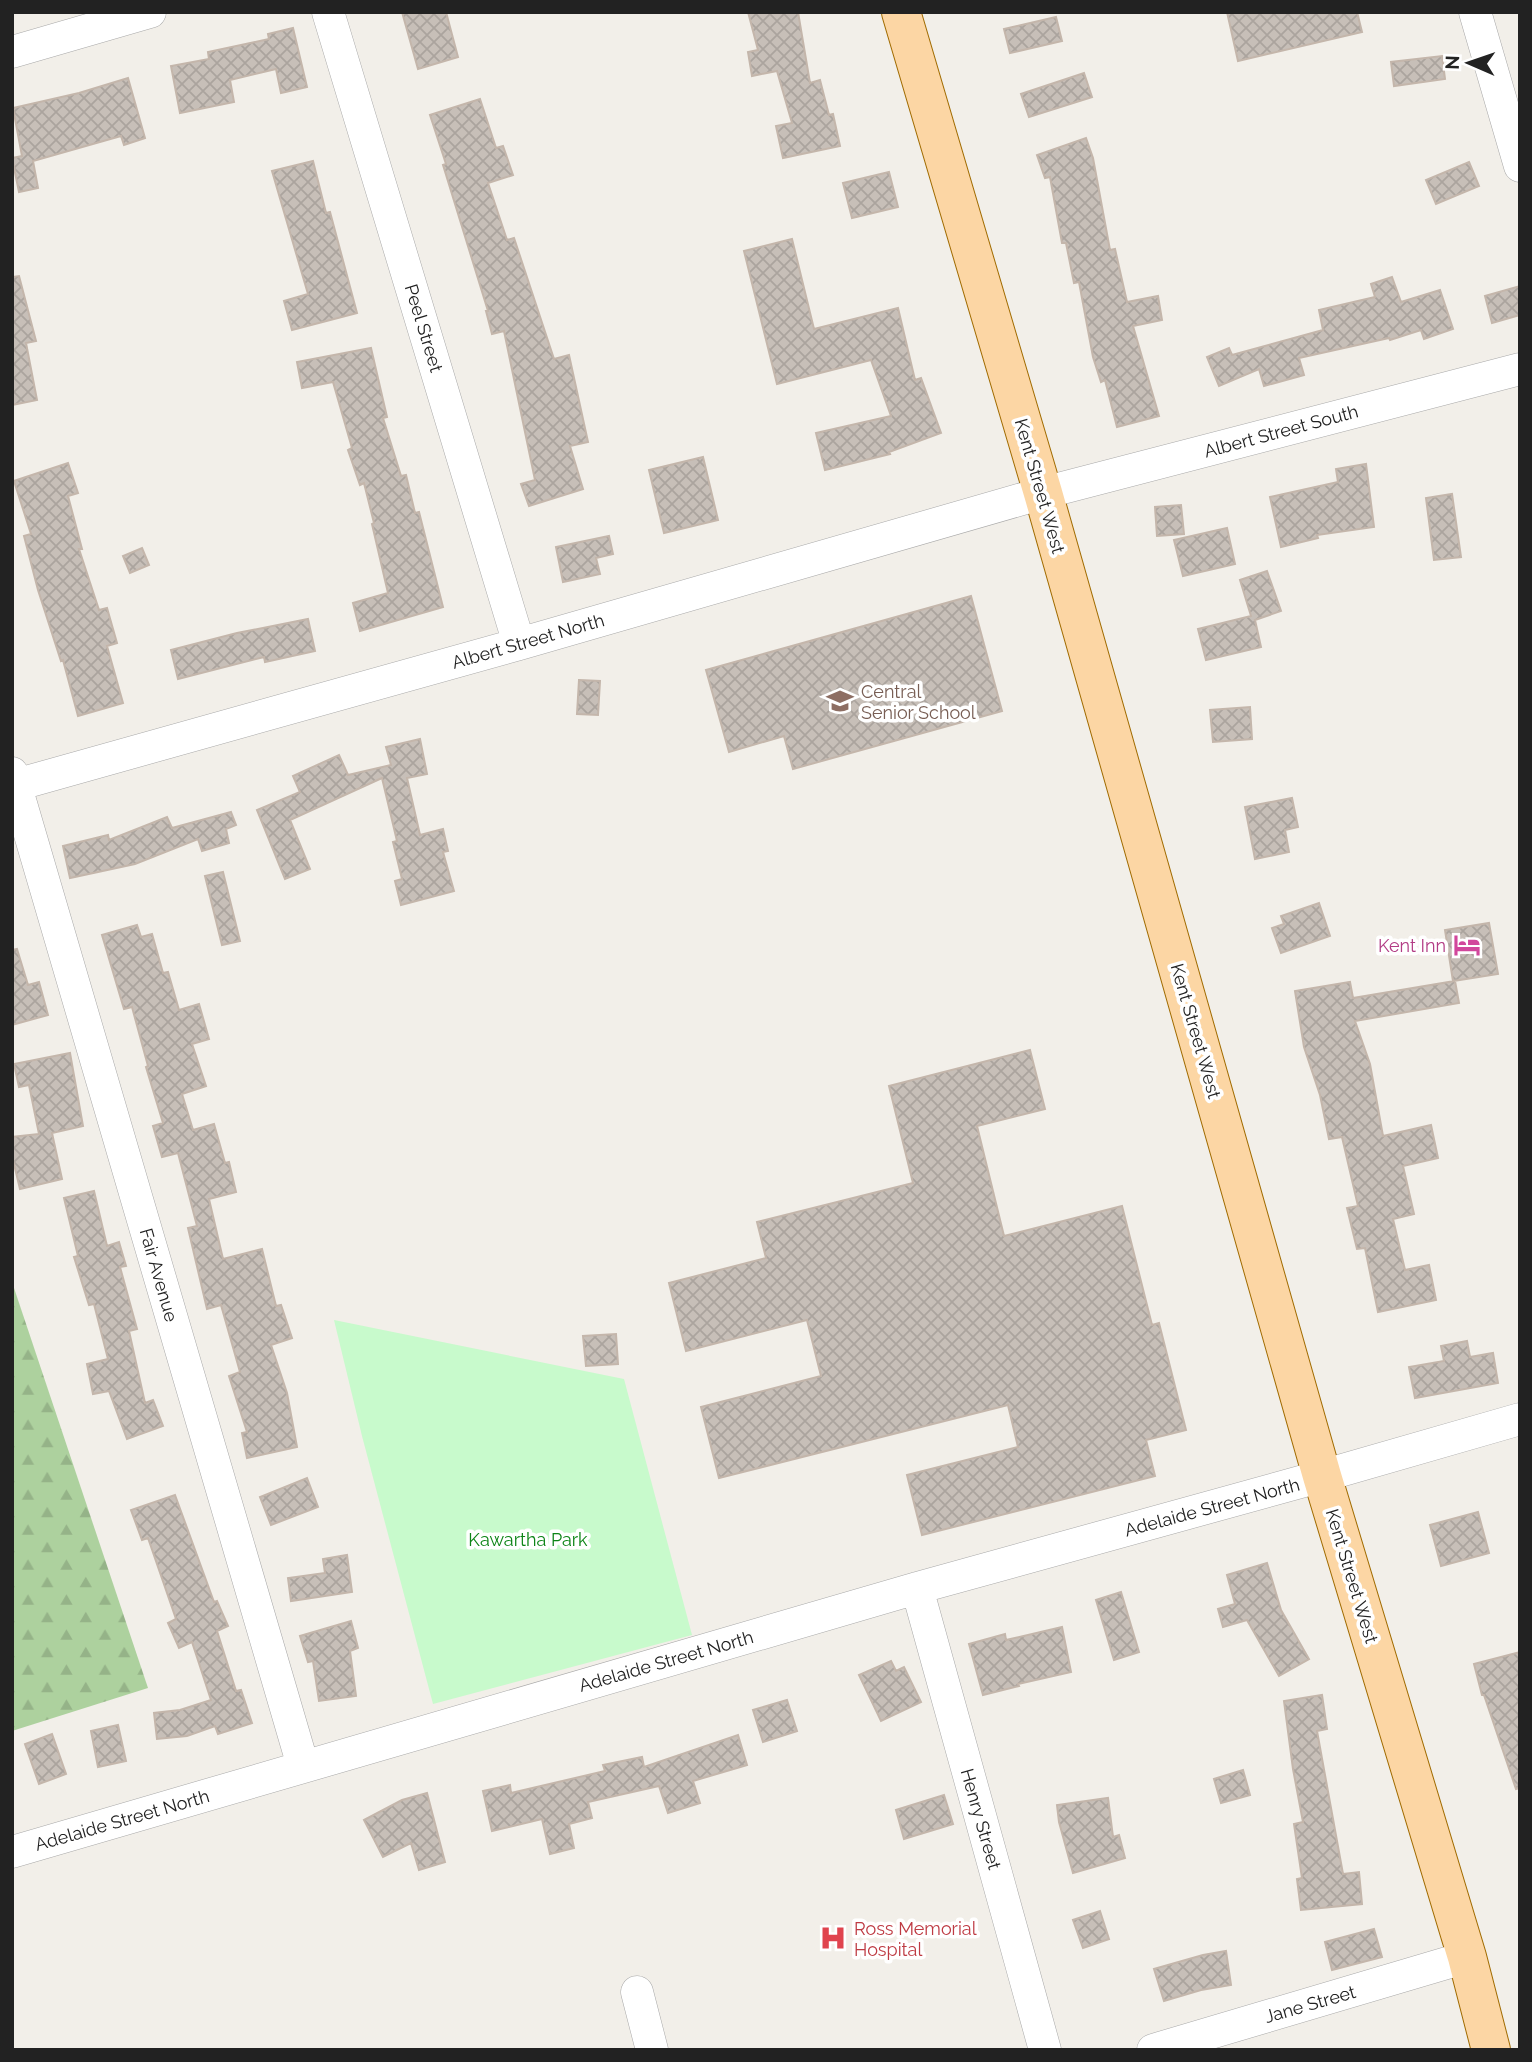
<svg xmlns="http://www.w3.org/2000/svg" width="1532" height="2062" viewBox="0 0 1532 2062" font-family="Raleway,sans-serif">
	<style>
		.forest { fill: url(#forest-firs) }
		.park { fill: #c8facc }
		.building { fill: url(#building-cross-hatch); stroke: #c4b6ab; stroke-width: 2 }
		.lines { fill: none; stroke-linecap: round; stroke-linejoin: round }
		.minor-casing { stroke: #a9a9a9; stroke-width: 33 }
		.major-casing { stroke: #a06b00; stroke-width: 40 }
		.minor { stroke: #fff; stroke-width: 32 }
		.major { stroke: #fcd6a4; stroke-width: 38 }
		.labels { text-anchor: middle; dominant-baseline: central; stroke-width: 7; stroke-linejoin: round; paint-order: stroke }
		.street-label { font-size: 18px; fill: #222; stroke: #fff }
		.education-label { font-size: 18px; fill: #785e54; stroke: #fff; text-anchor: start }
		.hotel-label { font-size: 18px; fill: #b23c85; stroke: #fff; text-anchor: end }
		.park-label { font-size: 18px; fill: #0c8416; stroke: #fff }
		.health-label { font-size: 18px; fill: #be3a42; stroke: #fff; text-anchor: start }
	</style>
	<defs>
		<pattern id="forest-firs" width="22" height="20" patternUnits="userSpaceOnUse" patternTransform="scale(1.75)"><rect width="22" height="20" fill="#add19e"/><path d="M5 1l3.5 6h-7zM16 11l3.5 6h-7z" fill="#95b388"/></pattern>
		<pattern id="building-cross-hatch" width="8" height="8" patternUnits="userSpaceOnUse" patternTransform="scale(1.75)"><rect width="8" height="8" fill="#c7bfb8"/><path d="M0 0l8 8M0 8l8-8" fill="none" stroke="#aba49e"/></pattern>
	</defs>
	<rect width="100%" height="100%" fill="#f2efe9"/>
	<path class="forest" d="M 12,1282 L 148,1688 L 12,1731 Z"/>
	<path class="park" d="M 334,1320 L 624,1379 L 692,1635 L 433,1704 L 362,1436 Z"/>
	<path class="building" d="M 402,12 L 446,12 L 458,57 L 418,69 Z
		M 748,12 L 798,12 L 810,83 L 820,80 L 829,115 L 833,114 L 840,146 L 783,158 L 776,126 L 792,123 L 777,71 L 752,76 L 748,52 L 758,50 Z
		M 1227,12 L 1357,12 L 1362,32 L 1238,61 Z
		M 1056,17 L 1062,41 L 1010,53 L 1004,29 Z
		M 293,28 L 307,87 L 281,93 L 276,69 L 230,80 L 234,102 L 180,113 L 171,66 L 209,59 L 208,52 L 269,39 L 268,34 Z
		M 1442,56 L 1445,79 L 1394,86 L 1391,62 Z
		M 1084,73 L 1092,97 L 1029,117 L 1021,94 Z
		M 128,78 L 145,138 L 124,145 L 121,136 L 33,161 L 38,188 L 19,192 L 12,158 L 22,156 L 13,108 L 79,93 Z
		M 480,99 L 496,148 L 503,146 L 513,175 L 488,183 L 507,240 L 514,238 L 554,359 L 569,355 L 588,442 L 570,446 L 583,489 L 529,506 L 521,484 L 535,480 L 504,331 L 492,334 L 486,311 L 488,311 L 443,165 L 446,164 L 430,115 Z
		M 1086,138 L 1093,158 L 1110,250 L 1115,249 L 1127,302 L 1158,296 L 1162,320 L 1133,326 L 1159,416 L 1117,427 L 1105,380 L 1101,382 L 1093,357 L 1079,282 L 1074,283 L 1066,243 L 1062,243 L 1050,177 L 1045,178 L 1037,155 Z
		M 313,161 L 326,213 L 330,212 L 357,313 L 292,330 L 284,301 L 308,294 L 272,171 Z
		M 1469,162 L 1479,186 L 1436,204 L 1426,180 Z
		M 889,172 L 898,207 L 852,218 L 843,183 Z
		M 792,239 L 814,329 L 898,308 L 915,380 L 921,378 L 941,433 L 889,452 L 890,454 L 825,470 L 816,433 L 891,416 L 871,360 L 777,384 L 744,251 Z
		M 19,276 L 36,341 L 26,343 L 37,400 L 12,405 L 12,277 Z
		M 1392,277 L 1401,302 L 1440,290 L 1453,329 L 1424,339 L 1421,330 L 1390,340 L 1389,338 L 1299,358 L 1304,375 L 1264,386 L 1259,369 L 1219,386 L 1207,357 L 1229,348 L 1232,355 L 1323,330 L 1319,310 L 1375,297 L 1371,284 Z
		M 1520,286 L 1520,315 L 1492,323 L 1485,296 Z
		M 371,348 L 387,417 L 383,418 L 401,476 L 406,475 L 415,513 L 419,512 L 443,607 L 360,631 L 353,603 L 388,593 L 372,524 L 374,523 L 364,483 L 360,485 L 348,450 L 352,448 L 333,382 L 302,388 L 297,362 Z
		M 703,457 L 718,520 L 664,533 L 649,470 Z
		M 68,463 L 78,493 L 68,496 L 82,549 L 79,549 L 99,610 L 107,608 L 117,643 L 107,646 L 123,703 L 78,716 L 63,660 L 61,661 L 38,590 L 24,536 L 31,534 L 14,481 Z
		M 1366,464 L 1374,527 L 1317,535 L 1318,538 L 1281,547 L 1270,497 L 1338,482 L 1336,469 Z
		M 1452,494 L 1461,557 L 1434,560 L 1426,498 Z
		M 1181,505 L 1184,534 L 1157,536 L 1155,507 Z
		M 1227,528 L 1235,564 L 1183,576 L 1174,540 Z
		M 609,536 L 613,554 L 596,558 L 600,574 L 563,582 L 556,547 Z
		M 142,548 L 149,565 L 130,573 L 123,556 Z
		M 1267,571 L 1281,611 L 1255,620 L 1261,647 L 1206,660 L 1198,629 L 1251,616 L 1240,580 Z
		M 971,596 L 1002,711 L 793,769 L 784,736 L 729,752 L 706,670 Z
		M 308,619 L 315,651 L 265,662 L 264,657 L 178,679 L 171,650 L 237,633 Z
		M 579,680 L 600,681 L 598,715 L 577,714 Z
		M 1250,707 L 1252,739 L 1213,742 L 1210,710 Z
		M 420,739 L 427,774 L 407,778 L 420,835 L 443,829 L 448,851 L 443,852 L 454,891 L 401,905 L 395,881 L 402,879 L 393,842 L 397,841 L 382,778 L 290,820 L 310,869 L 285,879 L 257,810 L 300,792 L 293,776 L 339,755 L 348,775 L 391,765 L 386,747 Z
		M 1292,798 L 1298,827 L 1285,830 L 1289,852 L 1255,859 L 1245,807 Z
		M 231,812 L 236,825 L 226,829 L 229,843 L 202,851 L 198,839 L 135,864 L 70,878 L 63,846 L 108,835 L 109,840 L 167,817 L 172,828 Z
		M 223,872 L 240,941 L 222,945 L 205,876 Z
		M 1319,903 L 1330,936 L 1281,953 L 1272,928 L 1284,924 L 1281,916 Z
		M 1489,923 L 1498,974 L 1453,981 L 1445,930 Z
		M 137,925 L 141,937 L 152,934 L 163,973 L 168,972 L 179,1010 L 199,1004 L 209,1039 L 192,1044 L 206,1086 L 182,1094 L 193,1130 L 214,1124 L 225,1163 L 229,1162 L 236,1192 L 209,1199 L 223,1259 L 262,1249 L 276,1306 L 281,1305 L 292,1338 L 271,1345 L 287,1393 L 297,1447 L 247,1458 L 242,1433 L 247,1432 L 229,1376 L 240,1372 L 221,1305 L 207,1309 L 188,1228 L 197,1226 L 178,1153 L 162,1157 L 153,1126 L 163,1123 L 146,1067 L 148,1066 L 132,1007 L 124,1009 L 102,935 Z
		M 17,949 L 28,985 L 39,982 L 48,1015 L 12,1025 L 12,950 Z
		M 1455,981 L 1459,1003 L 1355,1021 L 1370,1064 L 1383,1136 L 1431,1125 L 1438,1158 L 1403,1166 L 1414,1214 L 1393,1219 L 1405,1270 L 1429,1265 L 1436,1300 L 1378,1312 L 1365,1248 L 1357,1249 L 1347,1208 L 1358,1206 L 1342,1137 L 1329,1139 L 1320,1095 L 1304,1047 L 1295,991 L 1350,982 L 1353,998 Z
		M 1030,1050 L 1045,1109 L 977,1126 L 1004,1236 L 1122,1206 L 1152,1325 L 1159,1323 L 1186,1430 L 1146,1440 L 1155,1476 L 922,1535 L 907,1475 L 1018,1447 L 1008,1405 L 719,1478 L 701,1407 L 821,1376 L 807,1320 L 686,1351 L 669,1283 L 766,1258 L 757,1222 L 913,1183 L 889,1086 Z
		M 70,1053 L 83,1126 L 52,1133 L 62,1179 L 20,1189 L 12,1156 L 12,1137 L 39,1134 L 29,1085 L 19,1087 L 14,1064 Z
		M 94,1191 L 107,1246 L 119,1242 L 126,1266 L 120,1267 L 137,1329 L 129,1331 L 145,1403 L 153,1400 L 163,1426 L 127,1439 L 109,1391 L 93,1394 L 87,1364 L 108,1359 L 94,1304 L 89,1305 L 74,1257 L 78,1256 L 64,1198 Z
		M 616,1334 L 618,1364 L 586,1366 L 583,1336 Z
		M 1467,1341 L 1470,1357 L 1493,1353 L 1498,1383 L 1415,1398 L 1409,1367 L 1444,1361 L 1441,1346 Z
		M 307,1478 L 318,1507 L 271,1525 L 260,1497 Z
		M 175,1495 L 214,1602 L 217,1601 L 228,1626 L 217,1631 L 236,1691 L 241,1690 L 252,1723 L 218,1734 L 215,1726 L 187,1736 L 157,1739 L 154,1713 L 180,1710 L 211,1700 L 192,1642 L 179,1648 L 168,1623 L 176,1619 L 148,1538 L 142,1540 L 131,1510 Z
		M 1478,1512 L 1489,1553 L 1441,1566 L 1430,1525 Z
		M 347,1555 L 352,1592 L 291,1601 L 288,1578 L 325,1573 L 323,1559 Z
		M 1267,1563 L 1281,1610 L 1309,1659 L 1279,1676 L 1247,1620 L 1223,1627 L 1218,1609 L 1235,1604 L 1227,1575 Z
		M 1121,1592 L 1139,1652 L 1114,1660 L 1096,1600 Z
		M 351,1621 L 358,1648 L 350,1651 L 356,1696 L 319,1701 L 313,1661 L 308,1662 L 300,1636 Z
		M 1062,1627 L 1071,1672 L 1018,1684 L 1019,1686 L 983,1695 L 969,1644 L 1005,1634 L 1006,1640 Z
		M 1520,1652 L 1520,1788 L 1516,1789 L 1484,1695 L 1482,1695 L 1474,1664 Z
		M 891,1661 L 896,1671 L 904,1667 L 921,1702 L 881,1721 L 859,1675 Z
		M 1322,1695 L 1327,1729 L 1317,1731 L 1343,1874 L 1359,1872 L 1362,1904 L 1301,1910 L 1297,1879 L 1302,1878 L 1294,1824 L 1303,1822 L 1293,1769 L 1284,1701 Z
		M 787,1700 L 797,1731 L 763,1742 L 753,1710 Z
		M 118,1725 L 126,1761 L 98,1767 L 91,1731 Z
		M 52,1734 L 66,1774 L 39,1784 L 25,1744 Z
		M 738,1735 L 747,1765 L 693,1781 L 700,1803 L 668,1813 L 659,1786 L 588,1802 L 592,1818 L 569,1824 L 574,1848 L 550,1854 L 542,1819 L 492,1831 L 483,1791 L 510,1785 L 511,1793 L 605,1771 L 603,1765 L 642,1757 L 644,1767 Z
		M 1243,1770 L 1250,1795 L 1221,1803 L 1214,1779 Z
		M 427,1793 L 445,1862 L 419,1870 L 411,1843 L 383,1857 L 364,1820 L 402,1800 Z
		M 944,1795 L 953,1824 L 904,1839 L 896,1810 Z
		M 1108,1798 L 1113,1837 L 1119,1835 L 1125,1858 L 1073,1873 L 1059,1822 L 1057,1805 Z
		M 1100,1911 L 1109,1939 L 1083,1948 L 1073,1920 Z
		M 1374,1929 L 1382,1957 L 1332,1970 L 1325,1942 Z
		M 1226,1951 L 1231,1985 L 1201,1990 L 1164,2001 L 1154,1969 L 1203,1955 Z"/>
	<g class="lines">
		<g class="minor-casing">
			<path id="minor" d="M 328,12 L 519,644
				M 1475,12 L 1520,166
				M 12,52 L 150,12
				M 12,773 L 303,1766
				M 12,786 L 519,644 L 1043,493 L 1520,369
				M 917,1588 L 1045,2050
				M 12,1852 L 917,1588 L 1322,1476 L 1520,1419
				M 637,1992 L 652,2050
				M 1153,2050 L 1467,1957"/>
		</g>
		<g class="major-casing">
			<path id="major" d="M 901,12 L 1043,493 L 1322,1476 L 1467,1957 L 1491,2050"/>
		</g>
		<use href="#minor" class="minor"/>
		<use href="#major" class="major"/>
	</g>
	<defs>
		<g id="school-bare" transform="scale(2.1)"><path d="M0-5L7-2L0 1L-7-2ZM-4 1L0 2.5L4 1V4Q0 6-4 4Z" fill="#8d6e63" stroke="#fff" stroke-width="2.5" paint-order="stroke"/></g>
		<g id="hotel-bare" transform="scale(2.1)"><path d="M-6-4.5h1.5V1H6V5H4.5V3h-9V5H-6ZM-4 0a1.8 1.8 0 1 1 3.6 0ZM.5 0V-2.5h3Q6-2.5 6 0Z" fill="#d1479c" stroke="#fff" stroke-width="2.5" paint-order="stroke"/></g>
		<g id="hospital-bare" transform="scale(2.1)"><path d="M-5-5h3v3.5h4V-5h3V5h-3V1.5h-4V5h-3Z" fill="#e0444e" stroke="#fff" stroke-width="2.5" paint-order="stroke"/></g>
	</defs>
	<g fill-rule="evenodd">
		<use href="#school-bare" x="840" y="701"/>
		<use href="#hotel-bare" x="1467" y="945"/>
		<use href="#hospital-bare" x="833" y="1938"/>
	</g>
	<g class="labels">
		<g class="street-label">
			<text transform="translate(424 328) rotate(73)">Peel Street</text>
			<text transform="translate(1281 431) rotate(-15)">Albert Street South</text>
			<text transform="translate(1040 486) rotate(74)">Kent Street West</text>
			<text transform="translate(528 641) rotate(-16)">Albert Street North</text>
			<text transform="translate(1196 1031) rotate(74)">Kent Street West</text>
			<text transform="translate(159 1275) rotate(74)">Fair Avenue</text>
			<text transform="translate(1212 1507) rotate(-15)">Adelaide Street North</text>
			<text transform="translate(1352 1576) rotate(73)">Kent Street West</text>
			<text transform="translate(666 1661) rotate(-16)">Adelaide Street North</text>
			<text transform="translate(981 1819) rotate(74)">Henry Street</text>
			<text transform="translate(122 1820) rotate(-16)">Adelaide Street North</text>
			<text transform="translate(1310 2004) rotate(-16)">Jane Street</text>
		</g>
		<g class="education-label">
			<text x="861" y="691">Central<tspan x="861" dy="21">Senior School</tspan></text>
		</g>
		<g class="hotel-label">
			<text x="1446" y="945">Kent Inn</text>
		</g>
		<g class="park-label">
			<text x="528" y="1539">Kawartha Park</text>
		</g>
		<g class="health-label">
			<text x="854" y="1928">Ross Memorial<tspan x="854" dy="21">Hospital</tspan></text>
		</g>
	</g>
	<rect width="1532" height="2062" fill="none" stroke="#222222" stroke-width="28"/>
	<g transform="translate(1469 63) rotate(272)" stroke="#ffffff" stroke-width="5" paint-order="stroke">
	<path d="M0-5L12 26L0 18L-12 26Z" fill="#222222"/>
	<text y="-10" font-size="19" font-weight="bold" text-anchor="middle" fill="#222222">N</text>
	</g>
</svg>
